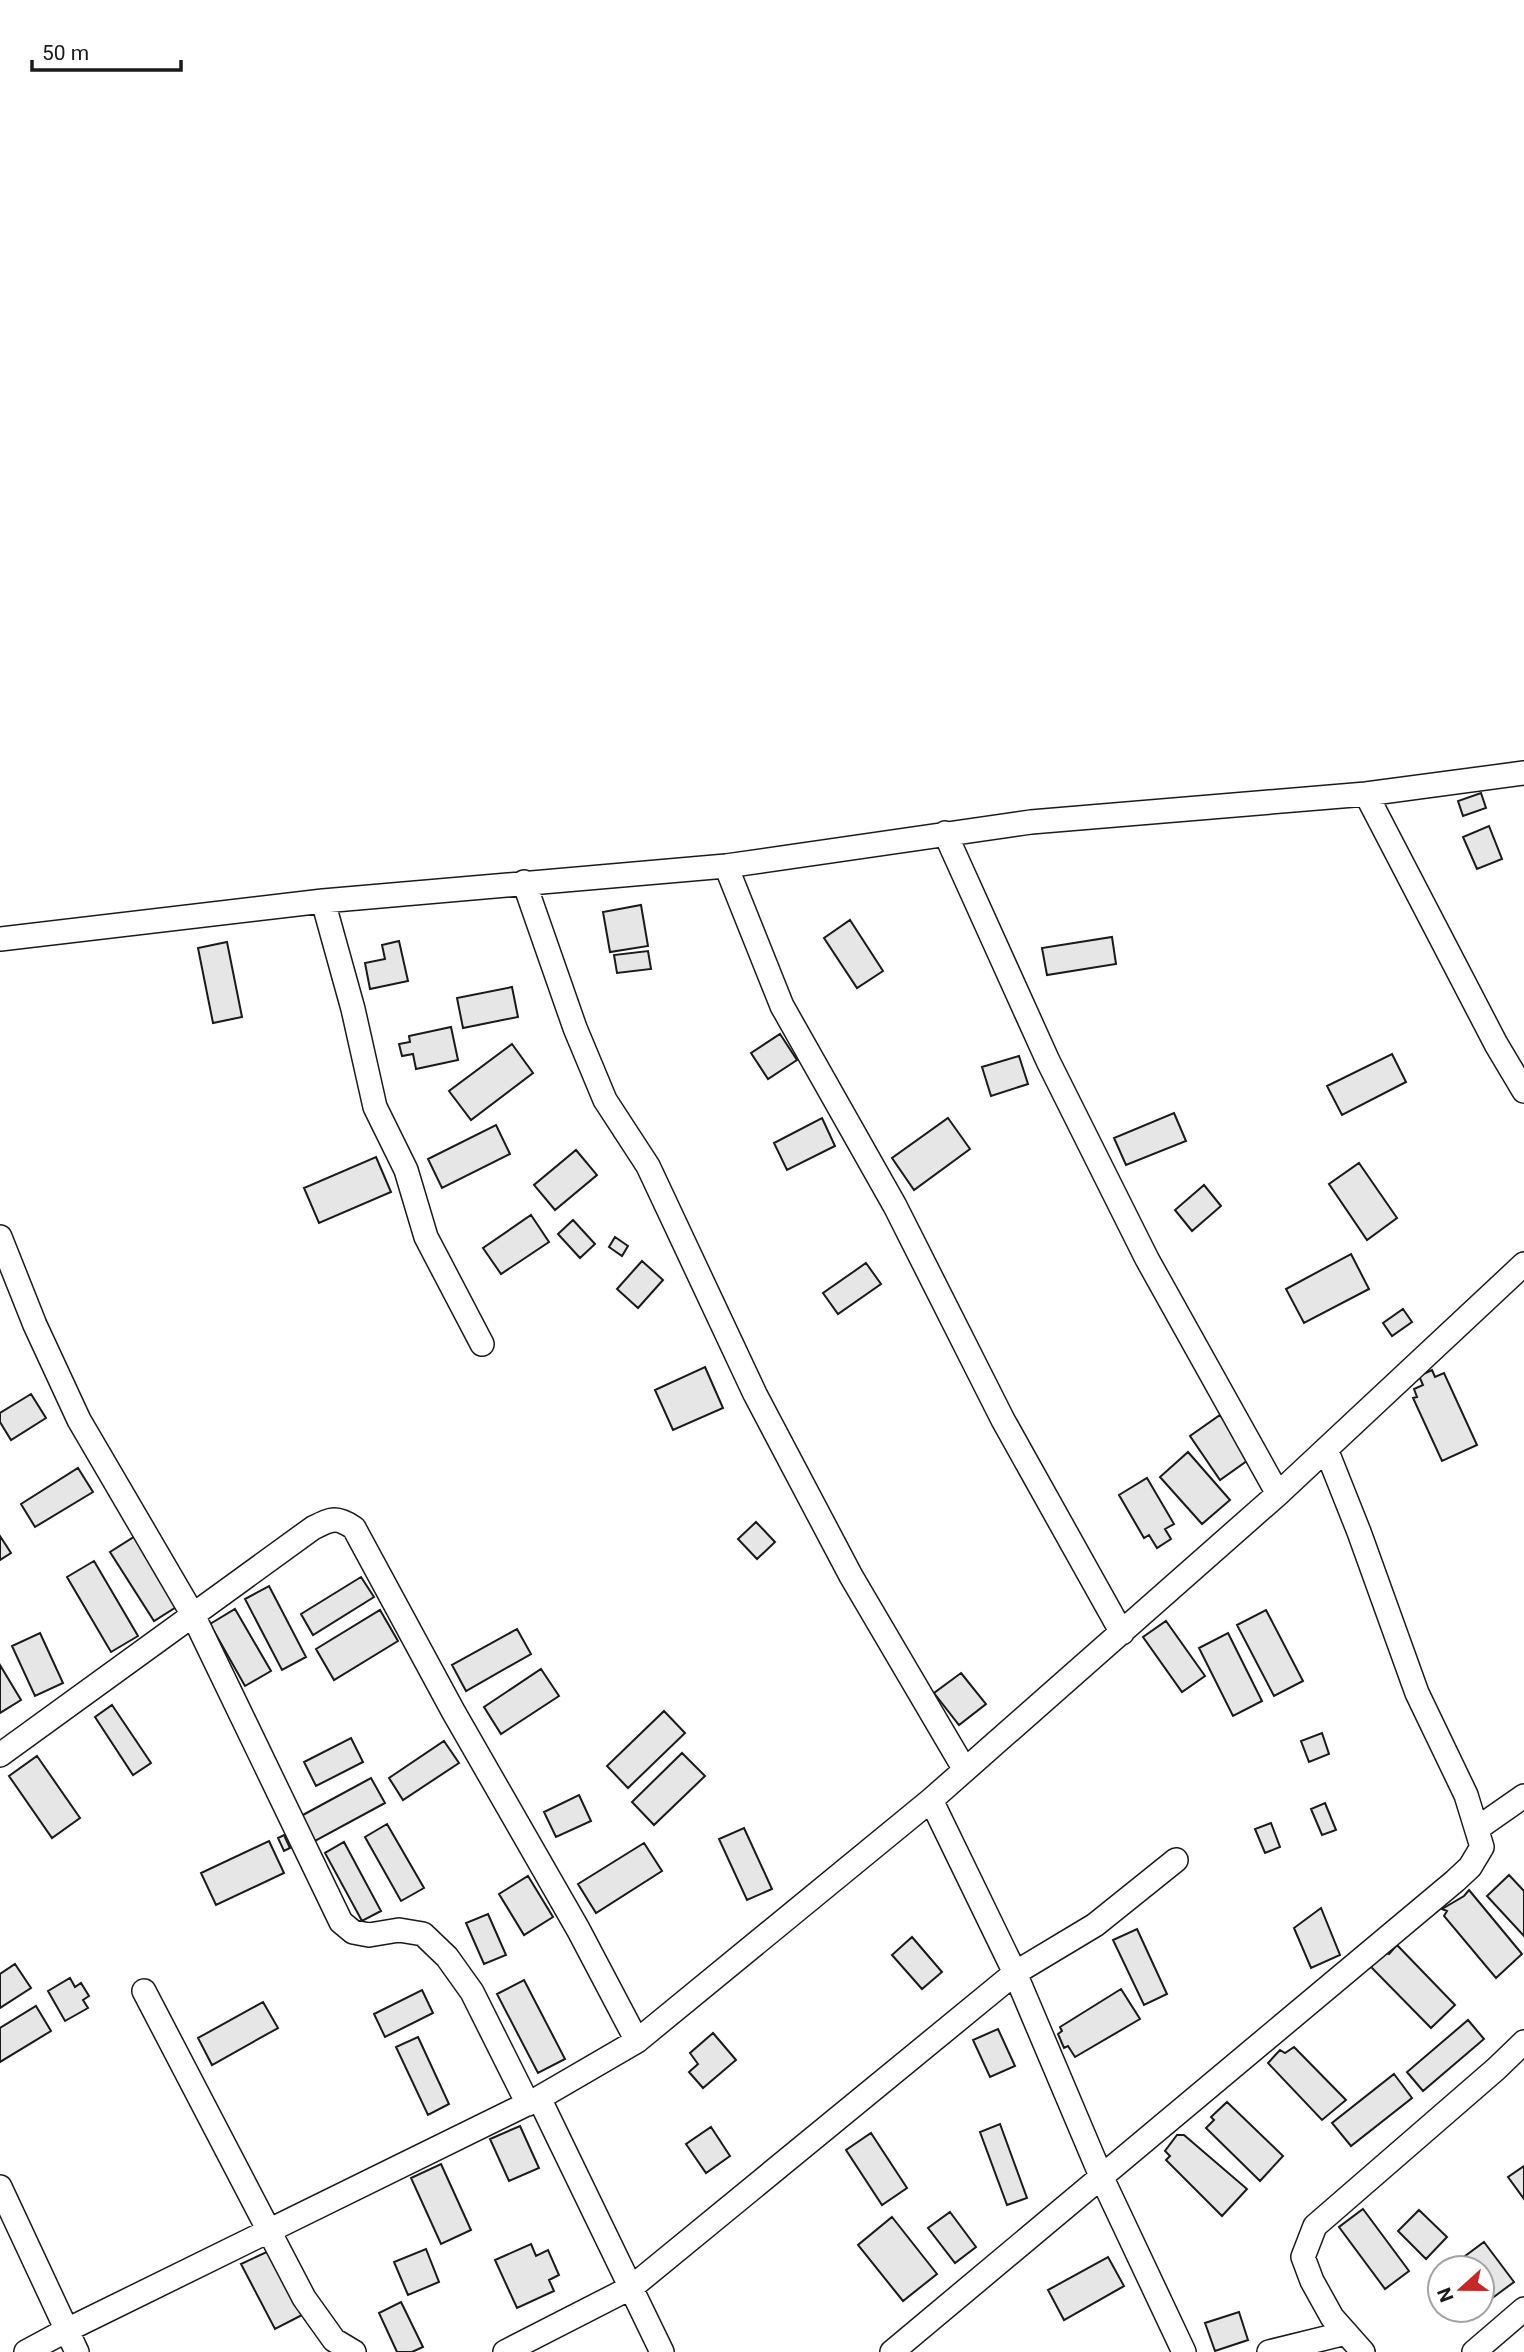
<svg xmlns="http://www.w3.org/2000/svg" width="1524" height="2352" viewBox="0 0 1524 2352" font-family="Roboto,sans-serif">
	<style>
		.building { fill: #e6e6e6; stroke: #1a1a1a; stroke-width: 2 }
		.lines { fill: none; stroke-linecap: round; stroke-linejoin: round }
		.minor-casing { stroke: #1a1a1a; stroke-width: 26 }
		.minor { stroke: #fff; stroke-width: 23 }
	</style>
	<rect width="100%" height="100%" fill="#fff"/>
	<path class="building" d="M 1481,793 L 1486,808 L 1463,816 L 1458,801 Z
		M 1489,826 L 1502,859 L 1477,869 L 1463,837 Z
		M 641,905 L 648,946 L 610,952 L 603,912 Z
		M 850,920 L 883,971 L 857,988 L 824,938 Z
		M 1112,937 L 1116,964 L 1047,975 L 1042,948 Z
		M 399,941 L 408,981 L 370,989 L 365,963 L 385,959 L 382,945 Z
		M 227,942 L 242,1017 L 213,1023 L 198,948 Z
		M 648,951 L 651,969 L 617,973 L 614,955 Z
		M 512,987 L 518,1017 L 463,1028 L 457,998 Z
		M 451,1027 L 458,1060 L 416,1069 L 413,1054 L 402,1056 L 399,1044 L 410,1042 L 409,1036 Z
		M 780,1034 L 797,1060 L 768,1079 L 751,1053 Z
		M 512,1044 L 533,1073 L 471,1120 L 449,1091 Z
		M 1392,1054 L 1406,1082 L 1342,1115 L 1327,1086 Z
		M 1019,1056 L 1028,1084 L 991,1096 L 982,1067 Z
		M 1174,1113 L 1186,1141 L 1126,1165 L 1114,1138 Z
		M 822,1118 L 835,1146 L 787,1170 L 774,1143 Z
		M 948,1118 L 970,1149 L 914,1190 L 892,1158 Z
		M 496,1125 L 510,1154 L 442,1188 L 428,1159 Z
		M 576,1150 L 597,1175 L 555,1210 L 534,1185 Z
		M 376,1157 L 391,1192 L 319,1223 L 304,1188 Z
		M 1359,1163 L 1397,1218 L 1367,1240 L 1329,1184 Z
		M 1204,1185 L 1221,1206 L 1192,1231 L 1175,1210 Z
		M 531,1215 L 549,1242 L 501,1274 L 483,1248 Z
		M 573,1220 L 595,1244 L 580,1258 L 558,1234 Z
		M 615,1237 L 628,1246 L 622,1256 L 609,1247 Z
		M 1351,1254 L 1369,1289 L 1304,1323 L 1286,1289 Z
		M 642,1261 L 663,1280 L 638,1308 L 617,1289 Z
		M 866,1263 L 881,1284 L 838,1314 L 823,1293 Z
		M 1403,1309 L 1412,1322 L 1392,1336 L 1383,1323 Z
		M 705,1367 L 723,1408 L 673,1430 L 655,1390 Z
		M 1432,1370 L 1435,1377 L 1444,1373 L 1477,1445 L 1442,1461 L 1413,1398 L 1417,1397 L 1414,1389 L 1423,1385 L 1419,1376 Z
		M 31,1394 L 46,1418 L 11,1440 L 0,1422 L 0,1413 Z
		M 1220,1415 L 1251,1458 L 1220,1480 L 1190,1436 Z
		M 1188,1452 L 1230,1500 L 1202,1524 L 1160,1477 Z
		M 78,1468 L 93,1492 L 35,1527 L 21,1504 Z
		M 1147,1478 L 1174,1524 L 1165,1529 L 1171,1539 L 1157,1548 L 1149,1535 L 1144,1538 L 1119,1495 Z
		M 756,1522 L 775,1542 L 757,1559 L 738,1539 Z
		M 137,1535 L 181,1604 L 154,1621 L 110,1552 Z
		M 0,1536 L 11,1553 L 0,1560 Z
		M 94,1561 L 138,1636 L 111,1652 L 67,1577 Z
		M 361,1577 L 374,1597 L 313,1635 L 301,1614 Z
		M 269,1586 L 306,1657 L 282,1670 L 245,1599 Z
		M 235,1609 L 271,1671 L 245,1686 L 210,1624 Z
		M 380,1610 L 398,1641 L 334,1680 L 316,1649 Z
		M 1266,1610 L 1303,1681 L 1274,1696 L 1237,1625 Z
		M 1166,1621 L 1205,1676 L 1182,1692 L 1143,1637 Z
		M 517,1629 L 531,1654 L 466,1691 L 452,1665 Z
		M 40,1633 L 63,1683 L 35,1696 L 12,1646 Z
		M 1228,1633 L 1262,1701 L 1233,1716 L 1199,1648 Z
		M 0,1665 L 21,1700 L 0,1713 Z
		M 541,1669 L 559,1696 L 501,1734 L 484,1707 Z
		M 961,1673 L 986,1704 L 959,1725 L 934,1693 Z
		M 112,1705 L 151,1763 L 133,1775 L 95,1717 Z
		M 664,1711 L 685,1733 L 628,1788 L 607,1766 Z
		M 1322,1733 L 1329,1754 L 1309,1762 L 1301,1741 Z
		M 351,1738 L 363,1762 L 316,1786 L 304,1762 Z
		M 444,1741 L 459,1763 L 403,1800 L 389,1778 Z
		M 682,1753 L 705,1776 L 654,1825 L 632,1802 Z
		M 37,1756 L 80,1818 L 52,1838 L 9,1776 Z
		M 371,1778 L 385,1803 L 315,1841 L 301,1816 Z
		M 579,1795 L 591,1821 L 556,1837 L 544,1812 Z
		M 1325,1803 L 1336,1830 L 1322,1835 L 1311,1809 Z
		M 1271,1823 L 1280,1847 L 1265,1853 L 1255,1829 Z
		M 387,1824 L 424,1888 L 401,1901 L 365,1837 Z
		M 744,1828 L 772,1889 L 747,1900 L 719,1839 Z
		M 284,1835 L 290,1848 L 284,1851 L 278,1838 Z
		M 269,1841 L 284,1873 L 216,1905 L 201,1873 Z
		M 344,1842 L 381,1911 L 362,1921 L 325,1853 Z
		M 644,1843 L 662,1871 L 596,1913 L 578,1884 Z
		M 1509,1875 L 1524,1891 L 1524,1936 L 1487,1896 Z
		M 528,1876 L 553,1917 L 524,1935 L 499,1894 Z
		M 1469,1890 L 1522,1954 L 1496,1978 L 1444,1916 L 1447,1911 L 1442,1909 L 1464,1896 Z
		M 1321,1908 L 1340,1955 L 1311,1968 L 1294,1928 Z
		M 488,1914 L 506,1955 L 484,1964 L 466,1923 Z
		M 1137,1929 L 1167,1994 L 1144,2005 L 1113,1940 Z
		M 912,1937 L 942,1972 L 922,1989 L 892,1955 Z
		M 1397,1945 L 1455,2005 L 1431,2028 L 1370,1966 L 1382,1951 L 1389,1954 Z
		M 15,1964 L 31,1988 L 0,2008 L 0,1974 Z
		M 70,1978 L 75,1987 L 81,1983 L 89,1996 L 83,2000 L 88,2008 L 65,2021 L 48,1991 Z
		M 524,1980 L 565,2059 L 538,2073 L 497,1994 Z
		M 1121,1989 L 1140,2019 L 1075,2057 L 1068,2046 L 1064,2048 L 1058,2034 L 1062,2031 L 1060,2027 Z
		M 422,1990 L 433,2013 L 385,2037 L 374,2014 Z
		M 263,2002 L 278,2028 L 212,2065 L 198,2038 Z
		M 36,2006 L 51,2031 L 0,2062 L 0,2028 Z
		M 1468,2020 L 1484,2039 L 1423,2091 L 1407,2072 Z
		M 998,2029 L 1015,2066 L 990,2077 L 973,2040 Z
		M 713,2033 L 736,2060 L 703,2088 L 689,2072 L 698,2064 L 690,2053 Z
		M 418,2037 L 449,2104 L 428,2115 L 396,2047 Z
		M 1294,2047 L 1346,2100 L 1322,2120 L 1268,2063 L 1280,2050 L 1285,2053 Z
		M 1394,2074 L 1412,2098 L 1351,2146 L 1332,2123 Z
		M 1227,2102 L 1283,2156 L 1260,2181 L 1206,2128 L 1214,2120 L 1211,2117 Z
		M 1000,2124 L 1027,2198 L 1007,2205 L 980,2132 Z
		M 520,2126 L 539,2168 L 509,2181 L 490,2139 Z
		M 711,2127 L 730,2156 L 706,2173 L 686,2144 Z
		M 871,2133 L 907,2188 L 882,2205 L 846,2150 Z
		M 1177,2135 L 1184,2135 L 1247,2189 L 1222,2216 L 1166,2160 L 1170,2156 L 1165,2151 Z
		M 441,2164 L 471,2230 L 441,2244 L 411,2178 Z
		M 1524,2166 L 1524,2199 L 1508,2177 Z
		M 1363,2209 L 1409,2271 L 1385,2289 L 1339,2227 Z
		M 1419,2210 L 1447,2237 L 1426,2259 L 1398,2231 Z
		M 950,2212 L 976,2247 L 955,2263 L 928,2228 Z
		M 892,2217 L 937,2274 L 903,2301 L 858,2245 Z
		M 1484,2242 L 1514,2282 L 1487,2302 L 1482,2296 L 1482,2268 L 1461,2268 L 1457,2262 Z
		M 531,2244 L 536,2256 L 548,2250 L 559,2275 L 549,2280 L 554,2291 L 517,2308 L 495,2260 Z
		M 426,2249 L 439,2282 L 408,2295 L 394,2262 Z
		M 271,2250 L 304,2314 L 275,2329 L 241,2264 Z
		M 1108,2257 L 1124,2286 L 1064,2320 L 1048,2290 Z
		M 401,2302 L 423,2347 L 412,2352 L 397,2352 L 379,2313 Z
		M 1239,2312 L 1248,2340 L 1215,2351 L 1205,2323 Z"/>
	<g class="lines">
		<g class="minor-casing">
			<path id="minor" d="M 1366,794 L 1496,1044 L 1524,1091
				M 945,833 L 1048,1061 L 1147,1259 L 1278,1494
				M 726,866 L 782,1006 L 895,1206 L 1003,1420 L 1122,1633
				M 524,882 L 575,1028 L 605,1100 L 648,1166 L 755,1394 L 851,1576 L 965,1770
				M 323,901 L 353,1009 L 375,1107 L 406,1170 L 426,1237 L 482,1344
				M 0,939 L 323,901 L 726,866 L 1031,822 L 1366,794 L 1524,773
				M 0,1237 L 35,1325 L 79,1420 L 193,1615 L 341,1922 L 353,1932 L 369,1935 L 399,1930 L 423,1934 L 447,1957 L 472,1992 L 528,2104
				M 0,1755 L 313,1528 C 331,1519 336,1516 354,1528 L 453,1711 L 578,1929 L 637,2041
				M 1478,1828 L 1524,1796
				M 144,1991 L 304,2298 L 334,2340 L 354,2352
				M 539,2098 L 662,2352
				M 0,2187 L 77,2352
				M 26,2352 L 65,2331 L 539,2098 L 637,2041 L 931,1800
				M 505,2352 L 632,2287 L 1015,1973 L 1095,1925 L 1176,1860
				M 892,2352 L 1455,1881 L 1470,1867 L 1482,1847 L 1466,1795 L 1417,1693 L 1359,1532 L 1326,1449
				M 1184,2352 L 1101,2176 L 1015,1973 L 931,1800 L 1278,1494 L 1524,1264
				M 1269,2352 L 1346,2333
				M 1363,2352 L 1332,2317 L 1312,2281 L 1303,2257 L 1315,2226 L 1496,2069 L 1524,2042
				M 1474,2352 L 1524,2309"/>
		</g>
		<use href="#minor" class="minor"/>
	</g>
	<g transform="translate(1461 2289) rotate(249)"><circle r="33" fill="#ffffff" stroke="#a3a3a3" stroke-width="2"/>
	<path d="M0-5L12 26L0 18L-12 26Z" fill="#c62828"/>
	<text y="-10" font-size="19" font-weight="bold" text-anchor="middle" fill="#1a1a1a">N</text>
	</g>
	<path d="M32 60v10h149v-10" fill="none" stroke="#1a1a1a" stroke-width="3.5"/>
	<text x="42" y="60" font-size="21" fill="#1a1a1a" stroke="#ffffff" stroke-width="5" paint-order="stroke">50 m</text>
</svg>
